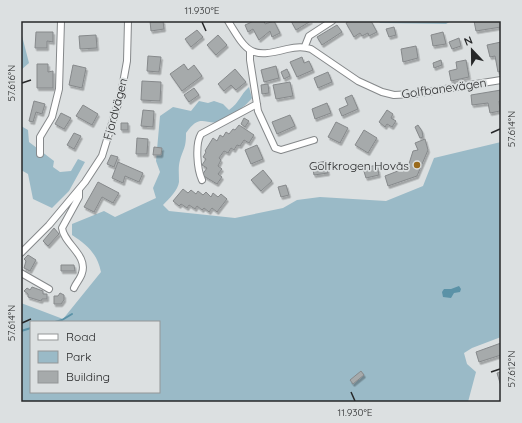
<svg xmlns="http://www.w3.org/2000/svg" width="522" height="423" viewBox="0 0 522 423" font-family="Quicksand,sans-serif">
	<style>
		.green { fill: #9abac7; fill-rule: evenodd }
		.water { fill: #5b92a7 }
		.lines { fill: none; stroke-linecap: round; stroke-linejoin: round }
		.stream { stroke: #5b92a7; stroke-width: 2 }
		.building { fill: #a6aaab; stroke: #86898b; filter: url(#shadow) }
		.minor-casing { stroke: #85888a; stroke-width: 8 }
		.minor { stroke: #fff; stroke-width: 6 }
		.ticks { fill: none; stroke: #262728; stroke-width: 1.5 }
		.poi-dot { fill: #9a6a1c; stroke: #dce0e1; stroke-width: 1.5 }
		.labels { text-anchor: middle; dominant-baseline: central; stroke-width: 3.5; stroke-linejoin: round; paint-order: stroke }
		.street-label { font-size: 12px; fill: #262728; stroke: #dce0e1 }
		.poi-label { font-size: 12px; fill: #262728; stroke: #dce0e1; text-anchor: end }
		.neatline { fill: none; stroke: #262728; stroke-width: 1.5 }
		.ticks-label { font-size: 10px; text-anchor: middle; fill: #262728 }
	</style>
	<defs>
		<filter id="shadow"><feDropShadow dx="1.5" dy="2.5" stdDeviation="0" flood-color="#0004"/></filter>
	</defs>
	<rect width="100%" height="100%" fill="#dce0e1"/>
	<path class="green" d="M 379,21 L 451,21 L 446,24 L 380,23 Z
		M 21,32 L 29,63 L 21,70 Z
		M 249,87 L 252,98 C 248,104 230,118 222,121 C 206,127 201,111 186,133 C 186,148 184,147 180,160 C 178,167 179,174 179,182 C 178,190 169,199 163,205 L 169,211 L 235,218 L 283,208 L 297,200 L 320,197 L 386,201 L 423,186 L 434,158 L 501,142 L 501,337 L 472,348 L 464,353 L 467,364 L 476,372 L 468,402 L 21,402 L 21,303 L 63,319 L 101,272 C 97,253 87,245 72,235 L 72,224 L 104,211 L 115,217 L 156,198 L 153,188 L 160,172 L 156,161 L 160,116 L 173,107 L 191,111 L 199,101 L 208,103 L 214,101 L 223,104 L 229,110 C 240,102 240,95 249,87 ZM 31,322 L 159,322 L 159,392 L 31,392 Z
		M 21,126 L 28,130 L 29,142 L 54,161 L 53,167 L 60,172 L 71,171 L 78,159 L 85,162 L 69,191 L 52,208 L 33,199 L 28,174 L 21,170 Z"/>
	<path class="water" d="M 459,286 L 461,289 L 460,292 L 454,293 L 451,298 L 443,297 L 442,292 L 444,289 L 451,289 Z"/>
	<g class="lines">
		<path class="stream" d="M 55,322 L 62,320 L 72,314
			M 21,331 L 31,328"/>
	</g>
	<path class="building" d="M 150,21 L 163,21 L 164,29 L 151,31 Z
		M 254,21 L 264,21 L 265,24 L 274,21 L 280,33 L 272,37 L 270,31 L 259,40 L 253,29 L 248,32 L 245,25 Z
		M 291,21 L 311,21 L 296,30 Z
		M 349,21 L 371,21 L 377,32 L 369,36 L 368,33 L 362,36 L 360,33 L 354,37 L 346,23 Z
		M 474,21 L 501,21 L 501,27 L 476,31 Z
		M 337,25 L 342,32 L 322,45 L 317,37 Z
		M 394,27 L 396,35 L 389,37 L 386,29 Z
		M 197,30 L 203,37 L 191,47 L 185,39 Z
		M 36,32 L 53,32 L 53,42 L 47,41 L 47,48 L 35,48 Z
		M 443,32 L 446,44 L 433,46 L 431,35 Z
		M 96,35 L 97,48 L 80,49 L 79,36 Z
		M 218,35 L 227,45 L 216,55 L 207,45 Z
		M 459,38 L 461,46 L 452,49 L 449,42 Z
		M 501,42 L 501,71 L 498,72 L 495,56 L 490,57 L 487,45 Z
		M 416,46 L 418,58 L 403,62 L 401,49 Z
		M 148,56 L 161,57 L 159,72 L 147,71 Z
		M 302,57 L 304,63 L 309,61 L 313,70 L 297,77 L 290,62 Z
		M 441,60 L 442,65 L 434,68 L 433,63 Z
		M 466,60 L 469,77 L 451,81 L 449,71 L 457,69 L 456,62 Z
		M 37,64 L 48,64 L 48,72 L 53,71 L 53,88 L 37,88 Z
		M 184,64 L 188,70 L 194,65 L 202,76 L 182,91 L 170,74 Z
		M 73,65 L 86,68 L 82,88 L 69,85 Z
		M 276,66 L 279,78 L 264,82 L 261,70 Z
		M 235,69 L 246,82 L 236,90 L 231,85 L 224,91 L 218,84 Z
		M 287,69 L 290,76 L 284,79 L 281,72 Z
		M 328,72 L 332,82 L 318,88 L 314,78 Z
		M 142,81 L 161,82 L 160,101 L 141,100 Z
		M 290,82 L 293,96 L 276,99 L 273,85 Z
		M 268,84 L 269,93 L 262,94 L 261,85 Z
		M 194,88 L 199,95 L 189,102 L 184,95 Z
		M 501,90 L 501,101 L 499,101 L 500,111 L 490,113 L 488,103 L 472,105 L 471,95 Z
		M 352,95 L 358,109 L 342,116 L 339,109 L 348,105 L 345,98 Z
		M 34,101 L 45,104 L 42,114 L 36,112 L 33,122 L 29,121 Z
		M 327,103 L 331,113 L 315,119 L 312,109 Z
		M 83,105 L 98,114 L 92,125 L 76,116 Z
		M 143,110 L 154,111 L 153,127 L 141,126 Z
		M 387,110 L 393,114 L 391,118 L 396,121 L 392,127 L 387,124 L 385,127 L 379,122 Z
		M 61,113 L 71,118 L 64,129 L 55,124 Z
		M 290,115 L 295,126 L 277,134 L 272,122 Z
		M 244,118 L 249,121 L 245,127 L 241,124 Z
		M 336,122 L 348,128 L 340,143 L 328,137 Z
		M 121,123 L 128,123 L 128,130 L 121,130 Z
		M 239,125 L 254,135 L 249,143 L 244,140 L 240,146 L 237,145 L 234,150 L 231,148 L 228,153 L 224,151 L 219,158 L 221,160 L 218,166 L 222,169 L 218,174 L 222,177 L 217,184 L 202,175 L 207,168 L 202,165 L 206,159 L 203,157 L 206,152 L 205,151 L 213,138 L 217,141 L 220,135 L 223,137 L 226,132 L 229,134 L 233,129 L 235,130 Z
		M 418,125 L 422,131 L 423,137 L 420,138 L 415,127 Z
		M 364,130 L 377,138 L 368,153 L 355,145 Z
		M 74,133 L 81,136 L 74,149 L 67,145 Z
		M 137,138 L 148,139 L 147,154 L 136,154 Z
		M 425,139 L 428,150 L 417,176 L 388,186 L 385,176 L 408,167 L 413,151 L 418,150 L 415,143 Z
		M 257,145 L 263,159 L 251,164 L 245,150 Z
		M 154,147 L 162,148 L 161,155 L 153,155 Z
		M 111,155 L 118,157 L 114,167 L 107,164 Z
		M 326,161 L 328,173 L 314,175 L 312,164 Z
		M 118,162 L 143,173 L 139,182 L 125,176 L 123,183 L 112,178 Z
		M 377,165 L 379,175 L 366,178 L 363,168 Z
		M 263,170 L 272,181 L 261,191 L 251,180 Z
		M 98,182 L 119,193 L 113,203 L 102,197 L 94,212 L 84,207 Z
		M 286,185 L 289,195 L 281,197 L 278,187 Z
		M 183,189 L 188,193 L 191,190 L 196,194 L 198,191 L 203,195 L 206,192 L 211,197 L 213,193 L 218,197 L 221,194 L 227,199 L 217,212 L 212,208 L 209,212 L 204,208 L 202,210 L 197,206 L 195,209 L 189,205 L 187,208 L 181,204 L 179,206 L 173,201 Z
		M 54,228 L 59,234 L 48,246 L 43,241 Z
		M 28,255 L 36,260 L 30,271 L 24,268 L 26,261 L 24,259 Z
		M 61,265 L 74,265 L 75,271 L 61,271 Z
		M 32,287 L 43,291 L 43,294 L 47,294 L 47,299 L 42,299 L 41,301 L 28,297 L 28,294 L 24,291 L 27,288 L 30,290 Z
		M 60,293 L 64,295 L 64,300 L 61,304 L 54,304 L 54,296 L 58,296 Z
		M 501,343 L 501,355 L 479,362 L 476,352 Z
		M 361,371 L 364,375 L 353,384 L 350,380 Z
		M 501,372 L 501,386 L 497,373 Z"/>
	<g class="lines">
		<g class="minor-casing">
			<path id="minor" d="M 228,21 C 247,52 250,59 287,49 C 295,47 303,46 311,49 L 358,81 L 382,92 L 394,95 L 414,94 L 501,80
				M 305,46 L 309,36 L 332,21
				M 250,51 L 250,60 L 258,111 L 275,148 L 281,150 L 314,140
				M 40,154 L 40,137 L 52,117 L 59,89 L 61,21
				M 202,180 C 197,169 195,144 201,134 L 257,104
				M 21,253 L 49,225 L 85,182 L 102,156 L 121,94 L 127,61 L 128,21
				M 21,273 L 49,289
				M 74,288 C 76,283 81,278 82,273 C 88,255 64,244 62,228 L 79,197 L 79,190"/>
		</g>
		<use href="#minor" class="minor"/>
	</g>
	<path class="ticks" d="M 202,22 L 206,31M 22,83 L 31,80M 491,133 L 500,129M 22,323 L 31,319M 491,372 L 500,369M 351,392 L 355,401"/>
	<circle class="poi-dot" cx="417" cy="165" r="4"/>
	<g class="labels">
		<g class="street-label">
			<text transform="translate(444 88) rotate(-8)">Golfbanevägen</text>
			<text transform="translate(115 109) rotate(-75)">Fjordvägen</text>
		</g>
		<g class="poi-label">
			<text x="409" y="165">Golfkrogen Hovås</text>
		</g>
	</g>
	<rect width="522" height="423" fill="none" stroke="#dce0e1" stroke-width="44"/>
	<rect x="30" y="321" width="130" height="72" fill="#dce0e1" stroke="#939697"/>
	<rect x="38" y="334" width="20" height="6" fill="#ffffff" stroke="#939697"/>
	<text x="66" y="341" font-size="12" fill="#262728">Road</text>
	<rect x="38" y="351" width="20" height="12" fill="#9abac7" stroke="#939697"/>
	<text x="66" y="361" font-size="12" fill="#262728">Park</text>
	<rect x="38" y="371" width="20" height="12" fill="#a6aaab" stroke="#939697"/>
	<text x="66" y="381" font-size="12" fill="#262728">Building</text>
	<g transform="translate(472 50) rotate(338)" stroke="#dce0e1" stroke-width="3" paint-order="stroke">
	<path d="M0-3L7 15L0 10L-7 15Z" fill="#262728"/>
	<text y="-6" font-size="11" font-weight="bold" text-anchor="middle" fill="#262728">N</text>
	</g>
	<rect x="22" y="22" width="478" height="379" class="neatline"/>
	<g class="ticks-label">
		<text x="202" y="14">11.930°E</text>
		<text transform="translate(11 83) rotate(-90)" y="4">57.616°N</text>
		<text transform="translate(511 129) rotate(-90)" y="4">57.614°N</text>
		<text transform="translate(11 323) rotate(-90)" y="4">57.614°N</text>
		<text transform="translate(511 369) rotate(-90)" y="4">57.612°N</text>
		<text x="355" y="416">11.930°E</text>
	</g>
</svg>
